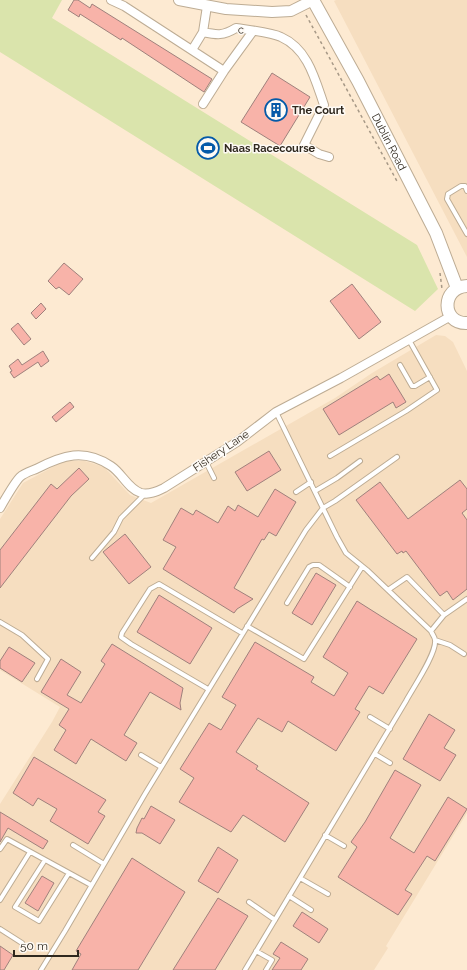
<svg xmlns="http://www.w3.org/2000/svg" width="467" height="970" viewBox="0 0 467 970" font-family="Raleway,sans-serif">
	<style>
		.built { fill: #f6dec0 }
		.green { fill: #dae4ac }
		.building { fill: #f8b3a9; stroke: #9f817c }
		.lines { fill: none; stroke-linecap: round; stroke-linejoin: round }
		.service-casing { stroke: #bdac94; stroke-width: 6 }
		.minor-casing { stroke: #bdac94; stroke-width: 10 }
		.tertiary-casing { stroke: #bdac94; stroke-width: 12 }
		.secondary-casing { stroke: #bdac94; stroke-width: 14 }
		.path { stroke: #a69886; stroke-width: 1.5; stroke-dasharray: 3 3; stroke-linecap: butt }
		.service { stroke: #fff; stroke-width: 4 }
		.minor { stroke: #fff; stroke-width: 8 }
		.tertiary { stroke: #fff; stroke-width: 10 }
		.secondary { stroke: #fff; stroke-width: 12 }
		.labels { text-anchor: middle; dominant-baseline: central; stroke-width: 3; stroke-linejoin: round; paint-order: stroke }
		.street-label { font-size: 11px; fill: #2f281e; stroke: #fefaf5 }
		.poi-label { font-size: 11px; font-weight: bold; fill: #2f281e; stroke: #fefaf5; text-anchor: start }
	</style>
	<rect width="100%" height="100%" fill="#fdead2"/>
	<path class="built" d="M 336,0 L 467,0 L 467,257 L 334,1 Z
		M 436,335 L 445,336 L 453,342 L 467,371 L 467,813 L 386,946 L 388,948 L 374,970 L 0,970 L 0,804 L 52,722 L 60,707 L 0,670 L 0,519 L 23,483 L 64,461 L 85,461 L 104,467 L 130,495 L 151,503 L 335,398 L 372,373 Z"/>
	<path class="green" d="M 0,0 L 62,0 L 52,18 L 417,245 L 438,289 L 415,311 L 0,52 Z"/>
	<path class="building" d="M 74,0 L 78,0 L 90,8 L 92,4 L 212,79 L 204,92 L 122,38 L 121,40 L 80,14 L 79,17 L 68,10 Z
		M 272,73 L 310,97 L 280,146 L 241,122 Z
		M 64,263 L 83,279 L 69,295 L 59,287 L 56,289 L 48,281 Z
		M 352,284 L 381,322 L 359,339 L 330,301 Z
		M 41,303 L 46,309 L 36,319 L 31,313 Z
		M 18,323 L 31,339 L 24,345 L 11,329 Z
		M 43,351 L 49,361 L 41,367 L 38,362 L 14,378 L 10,372 L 12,371 L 9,366 L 18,359 L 22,365 Z
		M 389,374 L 406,402 L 396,408 L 393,402 L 339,435 L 323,409 L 377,376 L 380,380 Z
		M 70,402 L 74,407 L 56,422 L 52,417 Z
		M 269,451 L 281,470 L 247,491 L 235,472 Z
		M 79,468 L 89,479 L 71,496 L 0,588 L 0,550 L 51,484 L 57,489 Z
		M 460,480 L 467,489 L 467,509 L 462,513 L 467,520 L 467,589 L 453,600 L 447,591 L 440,596 L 406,551 L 403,553 L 402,551 L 397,554 L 356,500 L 380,482 L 408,519 Z
		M 275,489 L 296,502 L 276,536 L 269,532 L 264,540 L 262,539 L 234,588 L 253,599 L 237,609 L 234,613 L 163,569 L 176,547 L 163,540 L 181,508 L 193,515 L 196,510 L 218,523 L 228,506 L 235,511 L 238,505 L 258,517 Z
		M 125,534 L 151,567 L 129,584 L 103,552 Z
		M 316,573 L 336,585 L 312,625 L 292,613 Z
		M 159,595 L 212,628 L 190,664 L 137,632 Z
		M 357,601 L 417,639 L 383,694 L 369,686 L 355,709 L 360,712 L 336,751 L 288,721 L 282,732 L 258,718 L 236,752 L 258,766 L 256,769 L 309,803 L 285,842 L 243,815 L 231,832 L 179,802 L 194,778 L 180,769 L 209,723 L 221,730 L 236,705 L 222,697 L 255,642 L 314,677 L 311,682 L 334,696 L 348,673 L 323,657 Z
		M 112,644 L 183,688 L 180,703 L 181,710 L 150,692 L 124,735 L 137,743 L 126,761 L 91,739 L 76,764 L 54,750 L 66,730 L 59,725 L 69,709 L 41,692 L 61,659 L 81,672 L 67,695 L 81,703 L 105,664 L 101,661 Z
		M 9,647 L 35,663 L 22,682 L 0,668 L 0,661 Z
		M 429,714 L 455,730 L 444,748 L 456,755 L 440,781 L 403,759 Z
		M 34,757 L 106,800 L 98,812 L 105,816 L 88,844 L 50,821 L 57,809 L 38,798 L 33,806 L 13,793 Z
		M 395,770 L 421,785 L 390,838 L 414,853 L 448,797 L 467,809 L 435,861 L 427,856 L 405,890 L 412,894 L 398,915 L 338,877 L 357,847 L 351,842 L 365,822 Z
		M 151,806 L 175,820 L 160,844 L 142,833 L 136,833 L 137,828 L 142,818 L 144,819 Z
		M 0,812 L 48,841 L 43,849 L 8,828 L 0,842 Z
		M 218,847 L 238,860 L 218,893 L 198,881 Z
		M 132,858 L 185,892 L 138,970 L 72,970 L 81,954 L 76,951 Z
		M 42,876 L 54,883 L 38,911 L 25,903 Z
		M 218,898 L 248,916 L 215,970 L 173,970 Z
		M 302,912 L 328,929 L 319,943 L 293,926 Z
		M 281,942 L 308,959 L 301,970 L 272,970 L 280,958 L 273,954 Z
		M 0,946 L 13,955 L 4,970 L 0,970 Z"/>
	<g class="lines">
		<g class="service-casing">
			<path id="service" d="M 467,191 L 465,186 L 461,186 L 448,194 L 447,199 L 467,234
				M 400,365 L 412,386 L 415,386 L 430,377
				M 330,456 L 406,411 L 437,390 L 409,340
				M 206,462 L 214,478
				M 315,491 L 337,478 L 360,461
				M 296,492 L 311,482
				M 92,558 L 114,532 L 121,518 L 144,495
				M 388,590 L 407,577 L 444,615 L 431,631
				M 287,603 L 309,567 L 313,565 L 319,565 L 350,587
				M 444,615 L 467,599
				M 0,622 L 22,635 L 48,659 L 37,679
				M 247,626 L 304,659 L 362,567
				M 435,640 L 450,645 L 464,654
				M 208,689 L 131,644 L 121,637 L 122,633 L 150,589 L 159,584 L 242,633
				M 370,717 L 390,729
				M 375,754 L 390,763
				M 141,755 L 161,767
				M 325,835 L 344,846
				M 73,845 L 104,864
				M 0,849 L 7,839 L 91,885
				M 45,860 L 15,907 L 39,921 L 69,873
				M 300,878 L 328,894
				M 289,896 L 311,910
				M 0,900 L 30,852
				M 249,902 L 275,920
				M 0,929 L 22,943
				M 256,951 L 272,960 L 266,970
				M 41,970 L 65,931 L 145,794 L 306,530 L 323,508 L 335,501 L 397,457
				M 245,970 L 406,701 C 413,688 437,653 435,640 C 435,637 432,634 431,631 L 367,570 L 346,553 L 337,537 L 276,412"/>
		</g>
		<g class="minor-casing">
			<path id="minor" d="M 111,0 L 124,6 L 224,71
				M 203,32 C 217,35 223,36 236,28 C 248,30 271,32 281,37 C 308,49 315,79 324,105 L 304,145 L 319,154 L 329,157
				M 192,50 L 203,32 L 207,6
				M 203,104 L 224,71 L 253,31
				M 0,508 C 4,501 15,482 20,477 C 24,473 31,471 36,469 C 63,455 84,448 111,466 C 122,473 128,489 141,493 C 149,495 156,492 164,488 L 237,442 L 276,412 L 341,378 L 451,316"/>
		</g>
		<g class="tertiary-casing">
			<path id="tertiary" d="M 179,0 L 226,9 L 272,12 L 291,11 L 313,0"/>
		</g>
		<g class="secondary-casing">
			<g id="secondary">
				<path id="s1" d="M 313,0 L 358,81 L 436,233 L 457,288"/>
				<path d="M 467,286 C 441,287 441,324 467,323"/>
			</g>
		</g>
		<path class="path" d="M 306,15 L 398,183
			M 440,273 L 442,289"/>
		<use href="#service" class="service"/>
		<use href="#minor" class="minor"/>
		<use href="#tertiary" class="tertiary"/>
		<use href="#secondary" class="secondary"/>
	</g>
	<defs>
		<g id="building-ring" transform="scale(1.15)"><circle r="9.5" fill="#fefaf5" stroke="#055aa8" stroke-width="1.5"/><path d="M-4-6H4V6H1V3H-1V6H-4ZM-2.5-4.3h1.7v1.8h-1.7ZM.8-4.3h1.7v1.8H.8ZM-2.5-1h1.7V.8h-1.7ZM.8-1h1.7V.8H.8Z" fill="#055aa8"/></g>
		<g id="stadium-ring" transform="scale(1.15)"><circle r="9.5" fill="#fefaf5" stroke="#055aa8" stroke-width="1.5"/><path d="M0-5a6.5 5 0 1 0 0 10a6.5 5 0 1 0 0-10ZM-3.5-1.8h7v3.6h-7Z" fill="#055aa8"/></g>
	</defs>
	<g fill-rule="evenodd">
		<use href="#building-ring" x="276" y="110"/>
		<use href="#stadium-ring" x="208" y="148"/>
	</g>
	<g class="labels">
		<g class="street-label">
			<text transform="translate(241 30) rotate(3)">c</text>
			<text stroke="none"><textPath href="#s1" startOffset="161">Dublin Road</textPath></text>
			<text transform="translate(221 451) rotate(-34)">Fishery Lane</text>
		</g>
		<g class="poi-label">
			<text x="292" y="110">The Court</text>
			<text x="224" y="148">Naas Racecourse</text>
		</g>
	</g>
	<path d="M14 950v6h64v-6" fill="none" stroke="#2f281e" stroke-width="2"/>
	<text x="20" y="950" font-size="12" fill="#2f281e" stroke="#fefaf5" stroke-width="3" paint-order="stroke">50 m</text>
</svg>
